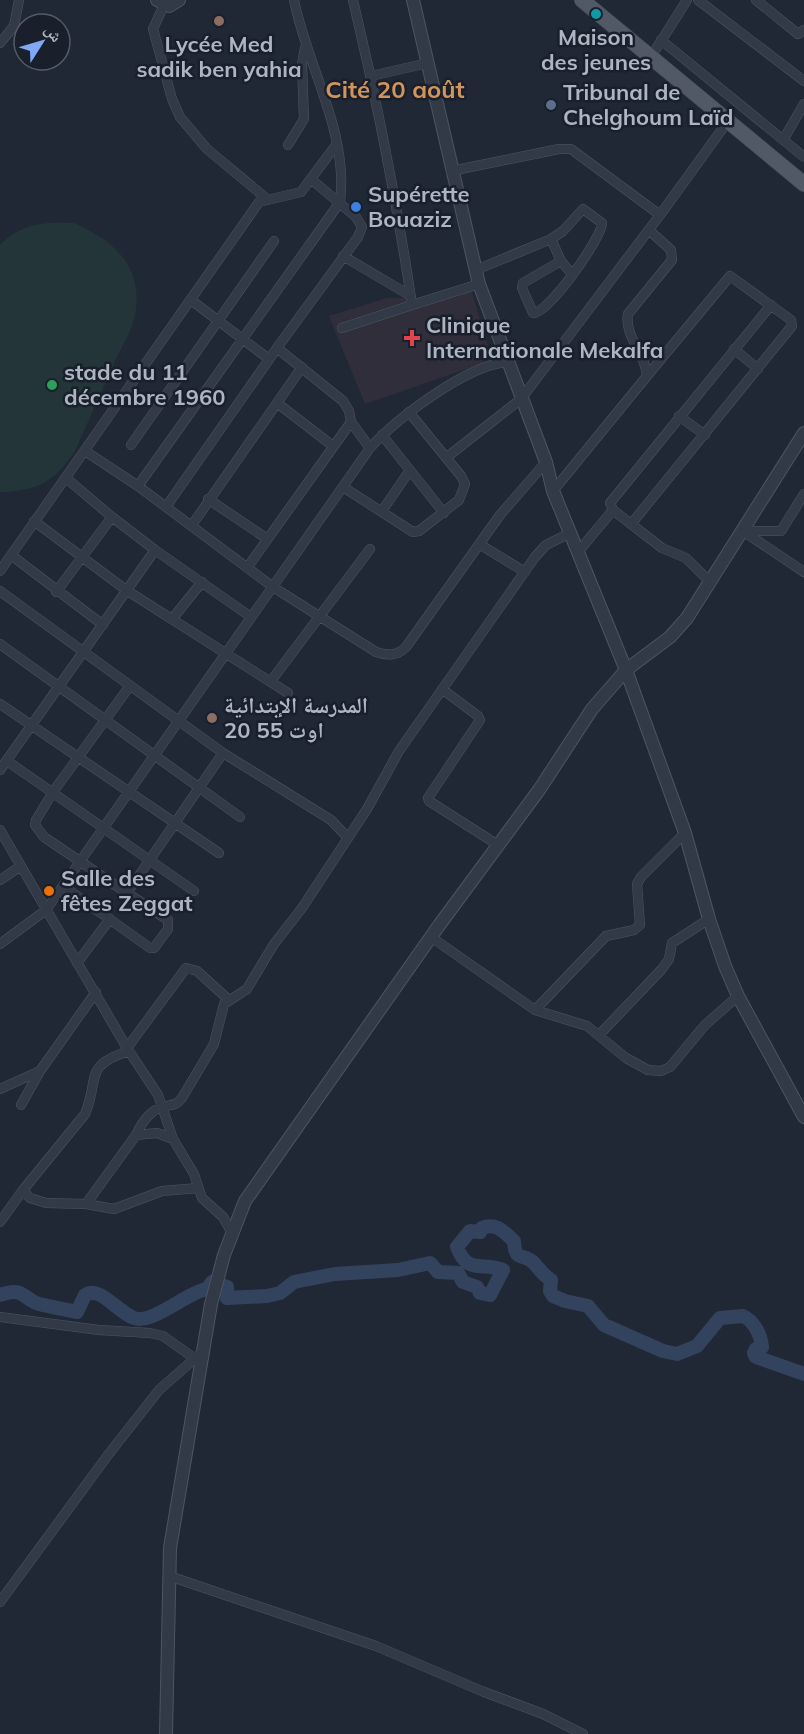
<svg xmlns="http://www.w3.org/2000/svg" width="804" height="1734" viewBox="0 0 804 1734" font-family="Mulish,'Noto Naskh Arabic',sans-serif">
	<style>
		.medical { fill: #302e3b }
		.green { fill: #233538 }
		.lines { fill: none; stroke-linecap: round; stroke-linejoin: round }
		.river { stroke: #34435d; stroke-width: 14 }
		.minor-casing { stroke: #4e5561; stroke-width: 10 }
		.tertiary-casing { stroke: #4e5561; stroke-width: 14 }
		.primary-casing { stroke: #3d4350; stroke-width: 16 }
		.minor { stroke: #333a47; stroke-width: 9 }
		.tertiary { stroke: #333a47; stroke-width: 12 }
		.primary { stroke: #515967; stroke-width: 15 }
		.culture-dot { fill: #0f9aa8; stroke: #191f2b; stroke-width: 2 }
		.education-dot { fill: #8d6e63; stroke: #191f2b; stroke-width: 2 }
		.service-dot { fill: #5c6f8a; stroke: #191f2b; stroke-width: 2 }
		.shop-dot { fill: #3f7fe0; stroke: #191f2b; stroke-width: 2 }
		.health-dot { fill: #e0444e; stroke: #191f2b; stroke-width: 2 }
		.leisure-dot { fill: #2e9e5b; stroke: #191f2b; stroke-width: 2 }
		.food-dot { fill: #e8710a; stroke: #191f2b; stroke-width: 2 }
		.labels { text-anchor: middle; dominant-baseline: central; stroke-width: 5; stroke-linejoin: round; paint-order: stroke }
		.poi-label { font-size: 22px; font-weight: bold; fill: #adb5c3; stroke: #191f2b; text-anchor: start }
		.neighbourhood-label { font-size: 24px; font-weight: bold; fill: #d0945c; stroke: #191f2b }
	</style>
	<rect width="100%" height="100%" fill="#202836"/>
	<path class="medical" d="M 470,286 L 492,360 L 365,404 L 329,316 L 387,298 L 433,298 Z"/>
	<path class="green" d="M 74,223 C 116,241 146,270 134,319 C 130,335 119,351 113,366 C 100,394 88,422 75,451 C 54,482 38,491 0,492 L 0,245 C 21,223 45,222 74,223 Z"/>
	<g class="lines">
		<path class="river" d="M 0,1295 C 24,1286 24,1300 39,1304 C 51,1307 64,1309 77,1312 L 85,1295 C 100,1285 117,1312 134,1318 C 152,1325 187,1292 207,1289 L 212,1282 L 227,1287 L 227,1298 L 267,1296 L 280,1293 L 294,1282 L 335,1274 L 398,1270 L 430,1263 L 438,1272 L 458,1273 L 463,1282 L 477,1287 L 480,1293 L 490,1295 L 503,1270 C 483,1261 468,1276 457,1247 L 470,1231 L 480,1232 L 482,1228 C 496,1222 504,1232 514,1241 C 515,1263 523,1252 534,1263 C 540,1270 543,1275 551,1280 L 550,1291 L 553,1296 L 565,1301 L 588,1306 L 604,1325 L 663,1351 L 677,1354 L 697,1346 L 720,1318 L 743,1316 C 754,1321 761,1335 762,1347 L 756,1349 L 754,1353 L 756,1357 L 804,1374"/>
		<g class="minor-casing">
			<path id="minor" d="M 353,0 C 377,101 397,202 412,305 L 479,284
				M 698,0 L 804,81
				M 756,0 L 798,34 L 804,30
				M 164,5 L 153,29 L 172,99 L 180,117 L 207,149 L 267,199
				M 661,40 L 804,157
				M 0,43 L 14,26 L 19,0
				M 651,57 L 687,0
				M 371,76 L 428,63
				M 783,140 L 804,104
				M 288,145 L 304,119 L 302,64 L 305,48
				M 451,171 L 559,149 L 571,149 L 660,215 L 728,121
				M 312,180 L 356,217 L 362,227 L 358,237 L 277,348 L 343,401 L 349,411 L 351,422 L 370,448
				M 551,239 L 563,231 L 583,209 L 602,223 C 602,238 548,314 533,313 L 522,288 L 523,283 L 561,261
				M 343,256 L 411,296
				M 476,270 L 551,239 L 561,261 L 572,274
				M 191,300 L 269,359
				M 342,328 L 412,305
				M 277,348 L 166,507 L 273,587 L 376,652 C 388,656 397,656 406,647 L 500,515 L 546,462
				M 734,349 L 758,369
				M 277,403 L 333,446
				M 679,416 L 705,435
				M 382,435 L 444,513
				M 131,445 L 274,241
				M 85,451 L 138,486 L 340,202 C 349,133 307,66 294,0
				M 447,457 L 521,399 L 660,215
				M 138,486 L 166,507
				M 343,487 L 413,532 L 419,531 L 459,500 L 465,484 L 461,476 L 409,412
				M 553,491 L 647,376 C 646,354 624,337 628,314 L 672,260 L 671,250 L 650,231
				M 208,499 L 266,538
				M 382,511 L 410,470
				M 112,517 L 155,550
				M 34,521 L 126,590 L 288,693
				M 632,523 L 792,326 L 791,320 L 730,276 L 647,376
				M 192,525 L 302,367
				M 743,531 L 781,531 L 804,494
				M 743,531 L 804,572
				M 479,544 L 525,572
				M 578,552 L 613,510
				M 11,555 L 103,625
				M 247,568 L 351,422
				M 0,571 L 259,202 L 301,192 L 336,145
				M 710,582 L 686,558 L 662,548 L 613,510 L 610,503 L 771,305
				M 0,591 L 223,753 L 331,820 L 348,838
				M 56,592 L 112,517 L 66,478
				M 172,619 L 202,582
				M 0,644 L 240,817
				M 271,681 L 370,549
				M 129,687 L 53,792 L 36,820 L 35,825 L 44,837 L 127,893 L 223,753
				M 442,689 L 478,716 L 480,720 L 428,798 L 429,801 L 498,845
				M 0,704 L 219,853
				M 7,761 L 194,891
				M 0,770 L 155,550 L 251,617
				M 0,830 L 127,1048 L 158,1095 L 173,1139 L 194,1174 L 202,1198 L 223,1217 L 232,1233
				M 0,880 L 21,866
				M 63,886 L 150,948 L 154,948 L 168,929 L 168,920 L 127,893
				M 431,937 L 535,1010 L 587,1026 L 626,1058 L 648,1070 L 661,1071 L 670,1067 L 705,1025 L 738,996
				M 0,944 L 46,910 L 370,448 C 397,418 467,365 507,362
				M 77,963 L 110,919
				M 535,1010 L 606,936 L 634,930 L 640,925 L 637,884 L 641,877 L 685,833
				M 599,1035 L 662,969 L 669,959 L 672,943 L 709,919
				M 127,1048 L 186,968 L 197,971 L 229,1000
				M 129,1051 C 82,1066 100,1079 85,1114 L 23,1190 L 30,1198 L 46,1203 L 86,1204 L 114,1209 L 162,1191 L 198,1188
				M 0,1089 L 40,1071
				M 21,1105 L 40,1071 L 96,992
				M 136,1135 C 141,1124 149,1111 162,1107 C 171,1104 175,1107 182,1098 L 214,1044 L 224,1004 L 247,989 L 274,944 L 302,908 L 367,809 L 399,751 L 535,557 L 546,545 L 570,533
				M 86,1204 L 136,1135 L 157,1133 L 173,1139
				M 0,1222 L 23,1190
				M 0,1317 L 99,1330 L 150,1333 L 163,1336 L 194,1358
				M 169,1576 L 376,1646 L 484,1692 L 543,1714 L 583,1734
				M 0,1602 L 108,1455 L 159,1390 L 201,1353"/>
		</g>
		<g class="tertiary-casing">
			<path id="tertiary" d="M 157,0 L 169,6 L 179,0
				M 804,433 L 687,618 L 670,637 L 626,670 L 685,833 L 709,919 L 725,966 L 738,996 L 804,1117
				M 166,1734 L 170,1548 L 211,1304 L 224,1255 L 245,1201 L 440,924 L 539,790 L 592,709 L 626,670 L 553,491 L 546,462 L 479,284 L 413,0"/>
		</g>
		<g class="primary-casing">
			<path id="primary" d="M 582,0 L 804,184"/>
		</g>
		<use href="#minor" class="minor"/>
		<use href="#tertiary" class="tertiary"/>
		<use href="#primary" class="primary"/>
	</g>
	<circle class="culture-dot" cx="596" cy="14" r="6"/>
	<g class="education-dot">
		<circle cx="219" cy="21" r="6"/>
		<circle cx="212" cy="718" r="6"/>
	</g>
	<circle class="service-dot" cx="551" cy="105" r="6"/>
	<circle class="shop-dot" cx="356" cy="207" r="6"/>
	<path class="health-dot" d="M409 329h6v6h6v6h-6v6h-6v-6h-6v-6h6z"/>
	<circle class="leisure-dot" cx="52" cy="385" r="6"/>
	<circle class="food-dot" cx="49" cy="891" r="6"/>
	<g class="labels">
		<g class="poi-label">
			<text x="596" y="37" text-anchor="middle">Maison<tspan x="596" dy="25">des jeunes</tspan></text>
			<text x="219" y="44" text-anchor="middle">Lycée Med<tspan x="219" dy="25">sadik ben yahia</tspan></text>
			<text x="563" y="92">Tribunal de<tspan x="563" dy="25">Chelghoum Laïd</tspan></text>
			<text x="368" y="194">Supérette<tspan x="368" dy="25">Bouaziz</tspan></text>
			<text x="426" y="325">Clinique<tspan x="426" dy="25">Internationale Mekalfa</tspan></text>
			<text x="64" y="372">stade du 11<tspan x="64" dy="25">décembre 1960</tspan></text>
			<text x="224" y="705">المدرسة الإبتدائية<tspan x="224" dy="25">20 اوت 55</tspan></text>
			<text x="61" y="878">Salle des<tspan x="61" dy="25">fêtes Zeggat</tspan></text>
		</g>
		<g class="neighbourhood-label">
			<text x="395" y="89">Cité 20 août</text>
		</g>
	</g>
	<g transform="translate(42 42) rotate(53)"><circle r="28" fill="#191f2b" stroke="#545b68" stroke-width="1.5"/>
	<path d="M0-4.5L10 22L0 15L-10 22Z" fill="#81a8f5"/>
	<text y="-9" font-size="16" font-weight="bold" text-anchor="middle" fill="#adb5c3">ش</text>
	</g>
</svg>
